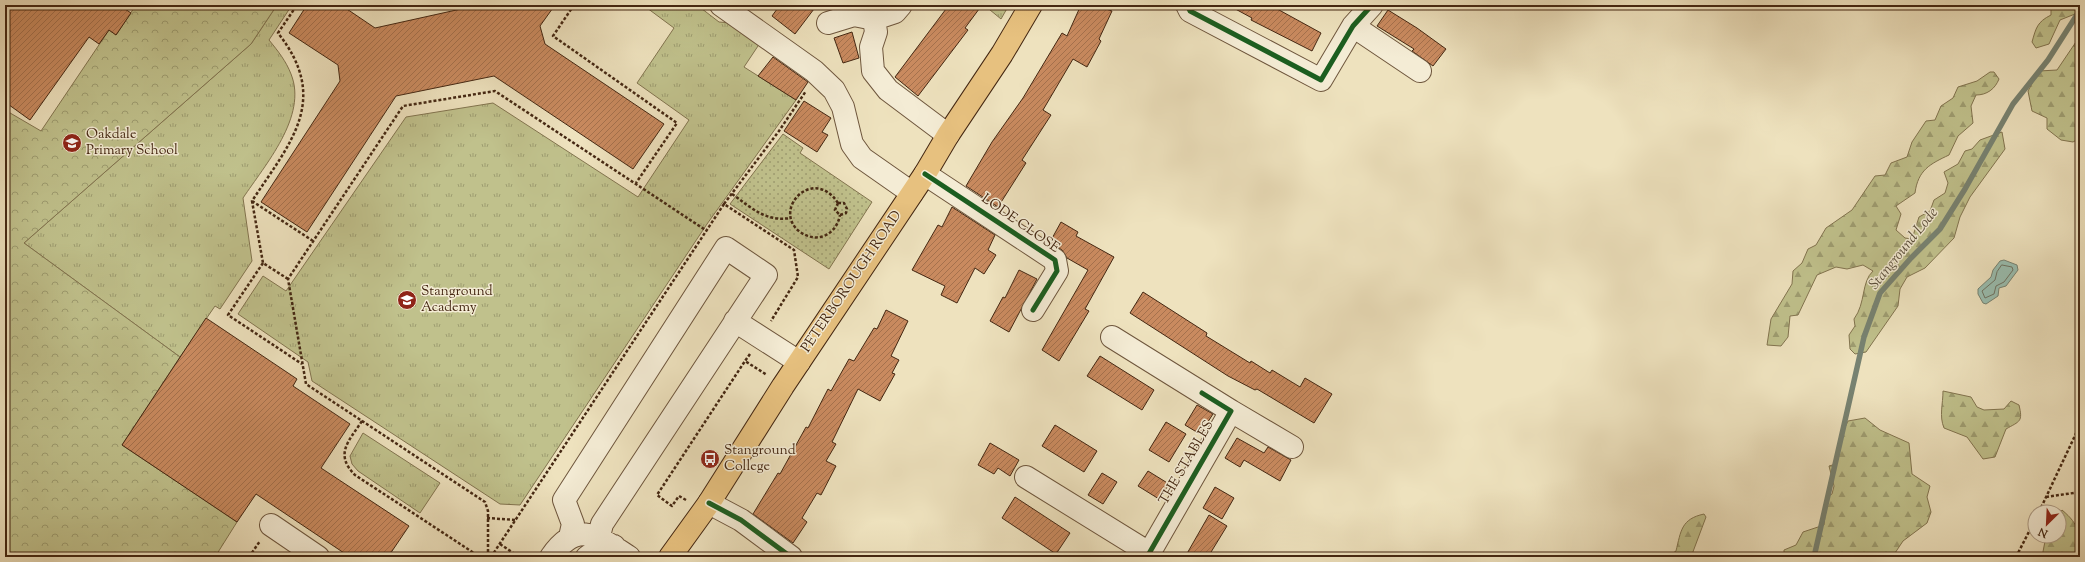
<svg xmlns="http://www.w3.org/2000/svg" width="2085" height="562" viewBox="0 0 2085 562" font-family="'Sorts Mill Goudy',serif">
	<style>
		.grass { fill: url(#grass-tufts); stroke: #82744f }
		.forest { fill: url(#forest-firs); stroke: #82744f }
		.park { fill: url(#park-crowns); stroke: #82744f }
		.garden { fill: url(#garden-dots); stroke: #82744f }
		.water { fill: #99beb0; stroke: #778271 }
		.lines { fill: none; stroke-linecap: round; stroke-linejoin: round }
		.shore { stroke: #6e7261; stroke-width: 1 }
		.stream { stroke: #778271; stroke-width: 5.5 }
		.building { fill: url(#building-hatch); stroke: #442712 }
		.minor-casing { stroke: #6e563d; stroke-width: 24 }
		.major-casing { stroke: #442712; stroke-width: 24 }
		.path { stroke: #442712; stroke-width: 2.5; stroke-dasharray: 3 2; stroke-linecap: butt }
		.minor { stroke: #f4ecd5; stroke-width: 22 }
		.major { stroke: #e7c17f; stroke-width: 22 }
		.cycleway-casing { stroke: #f4ecd5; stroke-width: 8 }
		.cycleway { stroke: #1b5e20; stroke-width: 5 }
		.labels { text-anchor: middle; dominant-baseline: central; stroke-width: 3; stroke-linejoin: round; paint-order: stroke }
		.poi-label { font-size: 14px; fill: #442712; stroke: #f4ecd5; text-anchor: start }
		.street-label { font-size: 14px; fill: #442712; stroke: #f4ecd5 }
		.water-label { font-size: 15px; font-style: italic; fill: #594d3a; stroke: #f4ecd5 }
	</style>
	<defs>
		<pattern id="grass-tufts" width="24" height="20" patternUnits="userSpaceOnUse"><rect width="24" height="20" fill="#c0c18c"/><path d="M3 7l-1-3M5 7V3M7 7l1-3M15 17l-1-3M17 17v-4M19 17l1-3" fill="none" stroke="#9e9d71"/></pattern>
		<pattern id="forest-firs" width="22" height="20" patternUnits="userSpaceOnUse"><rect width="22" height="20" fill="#c0c18c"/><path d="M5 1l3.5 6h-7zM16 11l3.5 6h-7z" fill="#9e9d71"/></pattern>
		<pattern id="park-crowns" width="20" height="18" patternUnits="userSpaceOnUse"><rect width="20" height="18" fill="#c0c18c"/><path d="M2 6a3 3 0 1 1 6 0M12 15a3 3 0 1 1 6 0" fill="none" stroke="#9e9d71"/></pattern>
		<pattern id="garden-dots" width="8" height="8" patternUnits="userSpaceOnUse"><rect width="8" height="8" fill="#c0c18c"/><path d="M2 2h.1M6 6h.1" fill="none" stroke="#9e9d71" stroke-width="1.8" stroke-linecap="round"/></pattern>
		<pattern id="building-hatch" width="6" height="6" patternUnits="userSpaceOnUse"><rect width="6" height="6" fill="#c98a5f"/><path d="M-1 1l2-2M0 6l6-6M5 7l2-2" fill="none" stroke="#a5714d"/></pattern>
	</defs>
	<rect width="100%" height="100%" fill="#eee2be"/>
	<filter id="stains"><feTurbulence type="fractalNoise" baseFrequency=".005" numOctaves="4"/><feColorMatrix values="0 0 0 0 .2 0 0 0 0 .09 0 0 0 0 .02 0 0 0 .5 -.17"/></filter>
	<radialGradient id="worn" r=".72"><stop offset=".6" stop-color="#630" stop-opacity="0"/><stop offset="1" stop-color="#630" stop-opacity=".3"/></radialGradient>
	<path class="grass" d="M 277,5 L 292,5 L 269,40 C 278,51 286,61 291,74 C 308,116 265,165 243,198 L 252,261 L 220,309 L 215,306 L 180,357 L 24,243 L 251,44 Z
		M 643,5 L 697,5 L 719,22 L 732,23 L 760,43 L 744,67 L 796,100 L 707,224 L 520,505 L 500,504 L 312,381 L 308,362 L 238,314 L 263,276 L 286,291 L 406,117 L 493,103 L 638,197 L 689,120 L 637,83 L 674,28 Z
		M 984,5 L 1009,5 L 1001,19 Z
		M 363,433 L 440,483 L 420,513 L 358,471 L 352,464 L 350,456 Z"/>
	<path class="forest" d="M 2051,5 L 2080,5 L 2080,12 L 2060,20 L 2049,44 L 2036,48 L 2032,42 C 2036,28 2037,22 2051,15 Z
		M 2080,36 L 2080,138 L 2073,142 L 2061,140 L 2047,129 L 2047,118 L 2032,111 L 2028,91 L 2039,71 L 2057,70 Z
		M 1990,72 L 1994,72 L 1999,79 C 1995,89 1987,95 1976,95 L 1971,106 L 1973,123 L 1958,136 L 1949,155 C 1930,164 1918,170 1915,193 L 1896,206 L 1901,214 L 1896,230 L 1905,238 L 1912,239 L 1919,217 L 1930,211 L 1934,200 L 1945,193 L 1948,183 L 1944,172 L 1958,164 L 1965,151 L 1972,149 L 1980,140 L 2002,132 L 2005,149 L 1970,197 L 1960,217 L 1954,238 L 1925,268 L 1907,277 L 1900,289 L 1898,306 L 1866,352 L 1855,354 L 1850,349 L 1849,335 L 1855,326 L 1854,319 C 1866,303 1861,282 1873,271 L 1863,265 L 1847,269 L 1836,267 L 1817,275 L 1798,315 L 1790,316 L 1788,337 L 1781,346 L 1767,345 L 1771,319 L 1792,284 L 1793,271 L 1802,263 L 1808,249 L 1816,245 L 1826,228 L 1852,210 L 1875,176 L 1885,175 L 1891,163 L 1907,157 L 1912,142 L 1926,121 L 1935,120 L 1941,106 L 1953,98 L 1958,87 L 1977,81 Z
		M 1943,391 L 1971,397 L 1977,407 L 1984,410 L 2004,409 L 2011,401 L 2019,405 C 2023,422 2020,421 2006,429 L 1995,457 L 1983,459 L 1967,437 L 1944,428 C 1939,416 1943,404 1943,391 Z
		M 1865,418 L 1880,430 L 1909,443 L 1912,474 L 1930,486 L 1927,497 L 1931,512 L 1927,523 L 1903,541 L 1895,553 L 1895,557 L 1784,557 L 1784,550 L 1796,545 L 1803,532 L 1824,525 L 1827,497 L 1832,494 L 1834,486 L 1829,466 L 1836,464 L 1840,438 L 1848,421 Z
		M 2062,510 C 2080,525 2080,534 2080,557 L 2042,557 L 2046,536 L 2059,536 L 2059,514 Z
		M 1704,514 L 1706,517 L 1691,557 L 1667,557 L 1676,551 C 1681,531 1681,519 1704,514 Z"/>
	<path class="park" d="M 136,5 L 277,5 L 251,44 L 24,243 L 180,357 L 122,445 L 237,522 L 215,557 L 5,557 L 5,110 L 41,131 L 109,30 L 116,35 Z"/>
	<path class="garden" d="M 783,134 L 803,148 L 800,153 L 872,202 L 829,269 L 730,204 Z"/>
	<path class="water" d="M 2004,260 L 2017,265 L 2018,270 L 2006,286 L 1999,288 L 1998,296 L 1986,304 L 1983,303 L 1978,294 L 1978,289 L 1991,277 L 1993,270 L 2000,261 Z"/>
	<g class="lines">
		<path class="shore" d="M 2002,265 L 2012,267 L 2013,270 L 2004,282 L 1996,286 L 1994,294 L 1985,298 L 1982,291 L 1995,280 L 1997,272 Z"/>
		<path class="stream" d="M 1814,557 L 1864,337 L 1880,293 L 1911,258 L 1940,229 L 1965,189 L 2013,104 L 2048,60 L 2080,10"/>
	</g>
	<path class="building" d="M 5,5 L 119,5 L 131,13 L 116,35 L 109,30 L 99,44 L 89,37 L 30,120 L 5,102 Z
		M 307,5 L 341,5 L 375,28 L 479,5 L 555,5 L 540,26 L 545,44 L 664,124 L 633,169 L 494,76 L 396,96 L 307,232 L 261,202 L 340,81 L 338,65 L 289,33 Z
		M 780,5 L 817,5 L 795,34 L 772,16 Z
		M 949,5 L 982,5 L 965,28 L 968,30 L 918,96 L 895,77 Z
		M 1081,5 L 1108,5 L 1106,9 L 1112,11 L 1099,39 L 1101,41 L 1087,67 L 1073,59 L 1043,110 L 1051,115 L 1022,160 L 1026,163 L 998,207 L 966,186 L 992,142 L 1023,98 L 1062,33 L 1067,36 Z
		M 1228,5 L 1270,5 L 1321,33 L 1312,51 L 1251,20 L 1252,18 Z
		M 1388,10 L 1417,28 L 1446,49 L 1433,66 L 1412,51 L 1414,49 L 1377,26 Z
		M 852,32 L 859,58 L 843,63 L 834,38 Z
		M 773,57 L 808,82 L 796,100 L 758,76 Z
		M 804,101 L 831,118 L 822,132 L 828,135 L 817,152 L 784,131 Z
		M 952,207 L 995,235 L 988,250 L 996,255 L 984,274 L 975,268 L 957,303 L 941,295 L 945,286 L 912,270 L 938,225 L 942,227 Z
		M 1061,222 L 1078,232 L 1076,236 L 1114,257 L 1085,309 L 1089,311 L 1059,361 L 1042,350 L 1088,270 L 1067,258 L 1062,250 L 1050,242 Z
		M 1019,270 L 1037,279 L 1009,332 L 990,321 L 1003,297 L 1005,298 Z
		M 1143,292 L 1207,333 L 1206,336 L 1250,363 L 1251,361 L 1270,373 L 1272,370 L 1300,387 L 1305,378 L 1332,394 L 1314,423 L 1257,389 L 1255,390 L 1228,376 L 1130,313 Z
		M 886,310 L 908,321 L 891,356 L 899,360 L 892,373 L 895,374 L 880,401 L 858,389 L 832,442 L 836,444 L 826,461 L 836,466 L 821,495 L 817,493 L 802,518 L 807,522 L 793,543 L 753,514 L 778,473 L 780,474 L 806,427 L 808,428 L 828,389 L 831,391 L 849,359 L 854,361 L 874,328 L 877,329 Z
		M 206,318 L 297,379 L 293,386 L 350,424 L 321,468 L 409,526 L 388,557 L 350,557 L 256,494 L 237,522 L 122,445 Z
		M 1100,356 L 1154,390 L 1142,410 L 1087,376 Z
		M 1197,405 L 1213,414 L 1200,434 L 1185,425 Z
		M 1166,422 L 1186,434 L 1169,462 L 1149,450 Z
		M 1055,425 L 1097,451 L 1084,472 L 1042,446 Z
		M 1237,438 L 1264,453 L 1268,447 L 1291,460 L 1280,481 L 1244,460 L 1240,467 L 1225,458 Z
		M 990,443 L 1019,460 L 1010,476 L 998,468 L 994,474 L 978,465 Z
		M 1148,471 L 1169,484 L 1159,499 L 1138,486 Z
		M 1102,473 L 1117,482 L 1103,504 L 1088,495 Z
		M 1215,487 L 1234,498 L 1222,519 L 1203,508 Z
		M 1015,497 L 1070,533 L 1056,554 L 1002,518 Z
		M 1209,515 L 1227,526 L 1208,557 L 1185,557 Z"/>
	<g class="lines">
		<g class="minor-casing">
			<path id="minor" d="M 721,5 L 814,71 L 834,90 L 843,107 L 852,144 L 862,158 L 912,193
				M 1187,5 L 1190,11 L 1321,80 L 1353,26 L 1372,5
				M 874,19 L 895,12 L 901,5
				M 828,23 L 854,15 L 874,19 L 876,32 L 871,47 L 873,71 L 888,90 L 948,135
				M 1353,26 L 1420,71
				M 925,174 L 1055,260 L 1057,271 L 1033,310
				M 735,321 L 799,362
				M 1112,337 L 1231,411 L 1147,557
				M 1231,411 L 1292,447
				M 1026,477 L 1149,553
				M 709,503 L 741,520 L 791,557
				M 271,525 L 318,557
				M 570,537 L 573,524 L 564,500 L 726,248 L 766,275 L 602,524 L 599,536
				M 551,557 C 578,518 598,537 629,557
				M 587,557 L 600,548 L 614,546"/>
		</g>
		<g class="major-casing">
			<path id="major" d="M 670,557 L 709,503 L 783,386 L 925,174 L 948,135 L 1002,54 L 1031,5"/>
		</g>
		<path class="path" d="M 574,5 L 553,36 L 677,123 L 636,183
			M 732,194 C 752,208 765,222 791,218
			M 252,201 L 313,241
			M 838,203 C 813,165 771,210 800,232 C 807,237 816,239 824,236 C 833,232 838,225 840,215
			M 838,203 L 844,203 L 847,209 L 846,213 L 840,215
			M 838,203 L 835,210 L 840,215
			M 724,204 L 779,131 L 806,91
			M 263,263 L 228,315 L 302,364
			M 288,279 L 263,263 L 252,201 C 290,143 331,100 278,33 L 297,5
			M 750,354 L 745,361 L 767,375
			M 362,421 C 349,441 334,454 355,475 L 480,557
			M 2046,497 L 2080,492
			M 686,500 L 679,496 L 672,506 L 657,495 L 745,361
			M 2039,512 L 2080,425
			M 487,518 L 516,520
			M 500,544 L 519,557
			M 249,557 L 260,541
			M 488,557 L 488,511 L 485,502 L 306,384 L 288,279 L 403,106 L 495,91 L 707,231
			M 491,557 L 724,204 L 794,250 L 798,277 L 771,321
			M 2016,557 L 2035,520"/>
		<use href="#minor" class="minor"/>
		<use href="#major" class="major"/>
		<g class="cycleway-casing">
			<path id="cycleway" d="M 1187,5 L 1190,11 L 1321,80 L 1353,26 L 1372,5
				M 925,174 L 1055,260 L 1057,271 L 1033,310
				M 709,503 L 741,520 L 791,557
				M 1147,557 L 1231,411 L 1202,393"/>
		</g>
		<use href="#cycleway" class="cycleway"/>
	</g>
	<defs>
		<g id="school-disc" transform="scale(1)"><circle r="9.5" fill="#8f2418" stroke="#f4ecd5"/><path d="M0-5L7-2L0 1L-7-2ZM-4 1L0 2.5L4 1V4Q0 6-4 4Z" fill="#fff"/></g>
		<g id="bus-disc" transform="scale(1)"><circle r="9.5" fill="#8f2418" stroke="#f4ecd5"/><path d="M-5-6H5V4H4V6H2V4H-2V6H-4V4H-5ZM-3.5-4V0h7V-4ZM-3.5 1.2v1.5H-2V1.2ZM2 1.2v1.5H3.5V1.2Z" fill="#fff"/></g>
	</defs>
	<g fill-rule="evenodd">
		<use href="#school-disc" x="72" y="143"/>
		<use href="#school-disc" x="407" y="300"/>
		<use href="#bus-disc" x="710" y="459"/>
	</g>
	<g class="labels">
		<g class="poi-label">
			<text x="86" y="135">Oakdale<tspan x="86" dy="16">Primary School</tspan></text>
			<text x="421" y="292">Stanground<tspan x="421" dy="16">Academy</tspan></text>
			<text x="724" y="451">Stanground<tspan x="724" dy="16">College</tspan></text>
		</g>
		<g class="street-label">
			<text transform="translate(1020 224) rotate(35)">LODE CLOSE</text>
			<text transform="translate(852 282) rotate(-56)">PETERBOROUGH ROAD</text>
			<text transform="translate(1187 463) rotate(-60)">THE STABLES</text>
		</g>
		<g class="water-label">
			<text transform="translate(1904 249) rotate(-51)">Stanground Lode</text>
		</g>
	</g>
	<rect width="2085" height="562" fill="none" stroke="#eee2be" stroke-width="20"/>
	<rect x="6" y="6" width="2073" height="550" fill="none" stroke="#442712" stroke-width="2"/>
	<rect x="10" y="10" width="2065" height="542" fill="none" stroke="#442712"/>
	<g transform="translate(2047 524) rotate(204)"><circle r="19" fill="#f4ecd5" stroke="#ae9d87"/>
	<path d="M0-3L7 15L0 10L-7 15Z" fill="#8f2418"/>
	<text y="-6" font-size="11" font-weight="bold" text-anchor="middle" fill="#442712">N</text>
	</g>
	<rect width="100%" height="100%" filter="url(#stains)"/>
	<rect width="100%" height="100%" fill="url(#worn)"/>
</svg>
